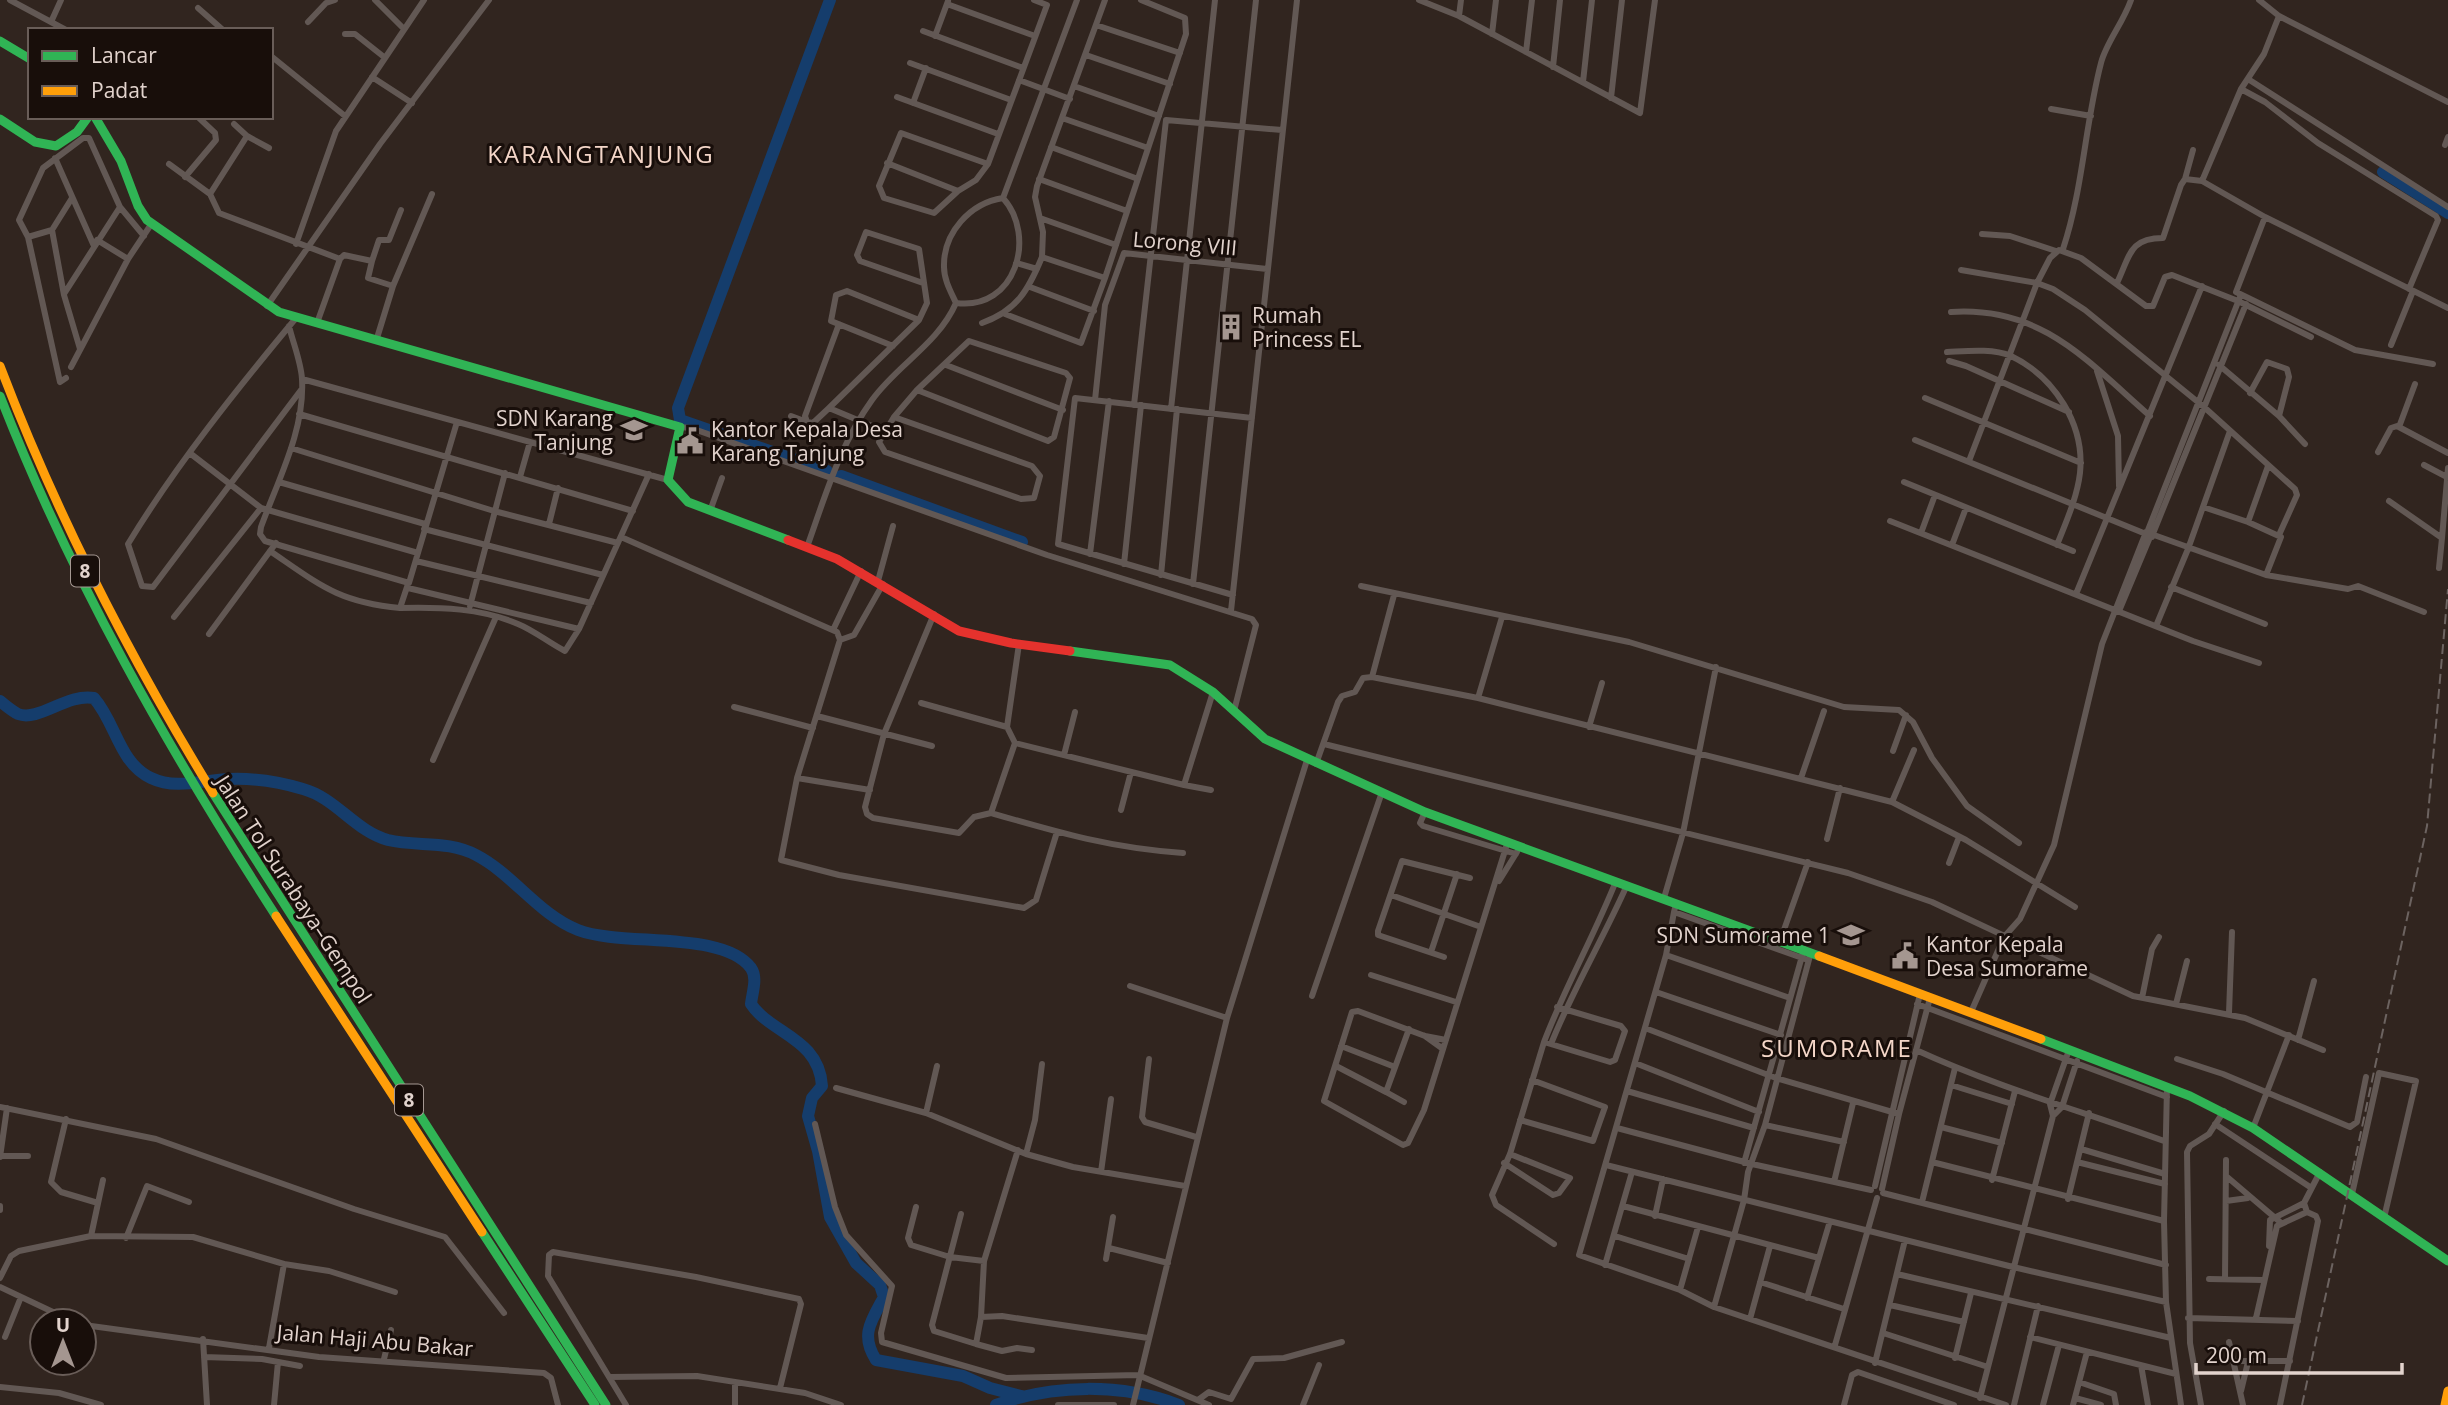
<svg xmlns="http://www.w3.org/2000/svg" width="2448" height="1405" viewBox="0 0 2448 1405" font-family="'Open Sans',sans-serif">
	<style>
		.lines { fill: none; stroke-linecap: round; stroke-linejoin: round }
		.river { stroke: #153d6c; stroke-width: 12 }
		.street { stroke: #625854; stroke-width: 6 }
		.fast { stroke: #30b455; stroke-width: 9 }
		.slow { stroke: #ff9f0a; stroke-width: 9 }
		.jam { stroke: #e5322d; stroke-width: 9 }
		.rail { stroke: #6c6360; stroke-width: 2; stroke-dasharray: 10 5; stroke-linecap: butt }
		.labels { text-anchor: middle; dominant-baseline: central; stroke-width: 6; stroke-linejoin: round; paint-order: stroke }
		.shield { fill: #180e0a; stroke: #a59892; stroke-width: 2 }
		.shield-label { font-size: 19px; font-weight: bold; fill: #e2d3cd }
		.street-label { font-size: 21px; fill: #e2d3cd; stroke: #180e0a }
		.poi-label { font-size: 21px; fill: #e2d3cd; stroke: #180e0a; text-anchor: start }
		.quarter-label { font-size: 24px; letter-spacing: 2px; fill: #f4d6c8; stroke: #180e0a }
	</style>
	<rect width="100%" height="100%" fill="#31251f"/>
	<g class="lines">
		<path class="river" d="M 2383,172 L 2448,213
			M 827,471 L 680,420 L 678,408 L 830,0
			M 841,476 L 1022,542
			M 0,701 C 5,705 12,711 18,714 C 39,722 67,693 94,698 C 116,723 119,763 151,778 C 176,790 203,780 229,779 C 253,778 280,782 303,789 C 336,798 355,831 388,840 C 417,847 448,840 476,855 C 513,874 539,915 578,930 C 622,947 722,930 751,968 C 758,978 752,993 751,1004 C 771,1034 819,1038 822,1086 L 812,1098 L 808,1116 L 818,1151 L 830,1217 L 856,1263 L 880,1285 L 884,1297 C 871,1321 860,1335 876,1360 L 963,1376 L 990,1388 L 1021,1396
			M 996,1405 C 1053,1384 1122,1383 1179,1405"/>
		<path class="street" d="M 10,0 L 66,30
			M 375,0 L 404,29
			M 1105,0 L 1037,186 L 1035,197 L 1043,232 L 1042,257 L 1105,278 L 1186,34 L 1185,18 L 1141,0
			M 1419,0 L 1459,16 L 1640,113 L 1655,0
			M 2259,0 L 2279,16 L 2448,102
			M 947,4 L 1035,36
			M 198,8 L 223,30
			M 1459,16 L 1461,0
			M 51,22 L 61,0
			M 308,22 L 326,3 L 335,0
			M 1096,25 L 1180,53
			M 923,31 L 1023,68
			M 345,34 L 355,34 L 384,57
			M 1492,34 L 1496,0
			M 935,36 L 948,1
			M 1526,52 L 1532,0
			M 1086,55 L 1170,84
			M 271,56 L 345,116
			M 910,63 L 1011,100
			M 1553,67 L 1560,0
			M 372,77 L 412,103
			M 2248,79 L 2448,207
			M 1019,80 L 1070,99
			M 1583,82 L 1592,0
			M 1074,86 L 1159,116
			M 2241,89 L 2265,102 L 2318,143 L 2436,216 L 2438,220 L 2409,289
			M 897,97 L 998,134
			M 1611,98 L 1622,0
			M 913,103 L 926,68
			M 2051,109 L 2091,116
			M 1062,118 L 1148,148
			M 234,124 L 247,136 L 269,148
			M 2445,145 L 2448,137
			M 1051,147 L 1138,179
			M 55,158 L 94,246
			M 887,163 L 958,191
			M 169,164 L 210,194 L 219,213 L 340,259 L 344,255 L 372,261 L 368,278 L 393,286
			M 988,164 L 901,133 L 879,186 L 884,198 L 934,213 L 958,191 L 976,180 L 988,164 L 1047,5 L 1034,0
			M 185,177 L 216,140 L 215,133 L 198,117
			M 1039,179 L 1127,211
			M 2185,179 L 2193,150
			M 2202,181 L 2241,89 L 2264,54 L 2279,16
			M 210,194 L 247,136
			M 1003,198 L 1077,0
			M 2265,217 L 2236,292 L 2355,350 L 2433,364
			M 1040,218 L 1116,245
			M 52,230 L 64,295 L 80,349
			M 1982,234 L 2010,236 L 2056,251
			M 28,237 L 52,230 L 72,198
			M 97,240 L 128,259
			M 296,244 L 336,131 L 424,0
			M 2063,249 C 2083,189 2085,124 2101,63 C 2106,43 2123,23 2131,0
			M 372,261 L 379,240 L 389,240 L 401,210
			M 1016,263 L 1037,269
			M 1961,270 L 2037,283 L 2053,289 L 2085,310 L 2204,407 L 2295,489 L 2297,495 L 2279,535
			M 2117,283 C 2130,256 2129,238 2163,238 L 2181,185 L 2185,179 L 2202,181 L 2265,217 L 2448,308
			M 1030,287 L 1094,311
			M 64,294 L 120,207
			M 956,303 C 1016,311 1037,236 1003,198
			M 267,306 L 380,144 L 489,0
			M 1951,312 C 2042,306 2087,361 2150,416
			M 1005,314 L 1081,343 L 1105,278
			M 296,318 C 237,389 176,465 128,544 L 142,586 L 153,587 L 301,390
			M 317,323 L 340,259
			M 982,323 C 1017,310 1028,291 1042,257
			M 289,326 C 293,343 301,362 302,379 C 305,430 278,480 261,527 L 260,534 L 265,541 L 409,583 L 457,422
			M 377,338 L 393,286 L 432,194
			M 2391,345 L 2413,291
			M 893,346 L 831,321 L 836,295 L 847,291 L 919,320
			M 1947,352 C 1967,351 1992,348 2011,356 C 2055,377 2085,425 2080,473 C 2077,498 2066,522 2057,545
			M 1949,361 L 1966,366 L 2069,412
			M 946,365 L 1063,410
			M 2219,365 L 2279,416 L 2305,444
			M 71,367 L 128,259 L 152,223
			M 2097,371 L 2118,436 L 2119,486
			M 66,378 L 60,382 L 28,237 L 19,220 L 43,168 L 83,138 L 89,138 L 120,207 L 144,236
			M 302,379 L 668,480
			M 2250,393 L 2267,362 L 2287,369 L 2289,377 L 2279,416
			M 1925,398 L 2081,463
			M 1095,400 L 1105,305 L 1124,253 L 1267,269
			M 1134,405 L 1166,120 L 1282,130
			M 829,408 L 813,423 L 807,422 L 805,416 L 839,324
			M 1171,409 L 1215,0
			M 299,414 L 633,511
			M 791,416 L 807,422
			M 894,417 L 917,390 L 969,341 L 1066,373 L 1070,378 L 1054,437 L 1048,441 L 917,390
			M 894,417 L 1032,466 L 1040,476 L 1034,498 L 1021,499 L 885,452 L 879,442 Z
			M 680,427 L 691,428 L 1047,555 L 1252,619 L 1256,625 L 1234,711
			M 2399,427 L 2415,384
			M 884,431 L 829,408 L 919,320 L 927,303 L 919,249 L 866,232 L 857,255 L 860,261 L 923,283
			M 1915,440 L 2146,534
			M 291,448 L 494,511 L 618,543
			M 2378,452 L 2391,428 L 2397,426 L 2448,453
			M 191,454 L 261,508 L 418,553
			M 1969,461 L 2037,283 L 2050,258 L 2059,250 L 2081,258 L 2146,306 L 2153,306 L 2165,277 L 2172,275 L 2238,301 L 2311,337
			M 2424,465 L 2447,477
			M 520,477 L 530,442
			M 279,482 L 425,524
			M 1904,482 L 2073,551
			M 2389,501 L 2442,538 L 2448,468
			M 2203,507 L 2248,522 L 2281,537 L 2266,575
			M 710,511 L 722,478
			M 1890,521 L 2193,641 L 2259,663
			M 2248,522 L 2268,466
			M 549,524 L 558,488
			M 424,529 L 603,575
			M 2148,530 L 2240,297
			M 2154,531 L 2246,304
			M 1921,533 L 1935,495
			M 2154,535 L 2266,575 L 2348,589 L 2358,586 L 2424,612
			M 621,537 L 837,632 L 840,640 L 797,778 L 870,790
			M 1952,545 L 1966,508
			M 807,547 C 825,497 840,444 872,400 C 897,365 938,344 956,303 C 951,292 944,280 944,267 C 943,233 970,203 1003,198
			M 270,551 C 320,585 338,602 400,608
			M 1090,554 L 1109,401
			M 416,561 L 591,603
			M 1124,564 L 1141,405
			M 2439,568 L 2442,538
			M 1161,575 L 1177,409
			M 878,581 L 893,526
			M 408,584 L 400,608 C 440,607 481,608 518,624 C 535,631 549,643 565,651 L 579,629
			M 1193,584 L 1256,0
			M 1361,586 L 1629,642 L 1844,707 L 1899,710 L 1913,722 L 1932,758 L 1967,806 L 2019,843
			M 2171,587 L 2265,624
			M 408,588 L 579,629 L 649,474
			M 2076,594 L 2202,286
			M 1233,595 L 1058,544 L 1075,398 L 1252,418
			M 470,606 L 505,473
			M 1231,611 L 1297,0
			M 2119,611 L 2150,537
			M 934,614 L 884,734 L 865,807 L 867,814 L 873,818 L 959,833 L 974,817 L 991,813 C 1060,833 1111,848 1183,853
			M 174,617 L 261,508
			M 2156,626 L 2188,549 L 2230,431
			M 833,630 L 861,571
			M 209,634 L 276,543
			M 840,640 L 854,635 L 883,584
			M 1372,677 L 1394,595
			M 1478,698 L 1502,617
			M 921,703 L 1007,727
			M 734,707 L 813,728
			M 817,716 L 932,746
			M 1589,727 L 1602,683
			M 1015,743 L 1184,785 L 1213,692
			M 1324,744 L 1848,873 L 1932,902 L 2133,996 L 2245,1018 L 2323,1050
			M 1893,751 L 1906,715
			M 1064,755 L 1075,712
			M 433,760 L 496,617
			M 1316,764 L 1338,702 L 1342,696 L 1355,692 L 1363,678 L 1372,677 L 1478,698 L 1892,802 L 1966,840 L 2075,907
			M 797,778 L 781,860 L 839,875 L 1024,908 L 1036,900 L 1057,832
			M 1801,778 L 1824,711
			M 1184,785 L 1211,790
			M 1892,802 L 1914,750
			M 1121,810 L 1131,772
			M 1425,812 L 1420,823 L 1423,826 L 1516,854
			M 991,813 L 1015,743 L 1007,727 L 1019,644
			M 1827,839 L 1840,788
			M 1949,863 L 1959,837
			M 1499,881 L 1517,852
			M 1391,895 L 1481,927
			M 1664,898 L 1683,833 L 1716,667
			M 1675,908 L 1674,912 L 1805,959
			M 1674,912 L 1666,955 L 1579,1255 L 1680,1290 L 1714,1307 L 2006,1405
			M 1780,941 L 1808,862
			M 1431,952 L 1457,874
			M 1666,955 L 1790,998
			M 1444,957 L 1378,935 L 1378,931 L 1402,861 L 1470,878
			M 1371,975 L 1456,1002
			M 1130,986 L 1227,1018
			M 1656,992 L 1781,1035
			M 1312,996 L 1382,792
			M 2142,998 L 2152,949 L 2159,937
			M 1917,1004 L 2167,1097
			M 2176,1004 L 2187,961
			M 1971,1012 L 2004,937 L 2020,919 L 2054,845 L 2102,644 L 2146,532 L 2154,531 L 2152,537 L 2147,535
			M 2229,1013 L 2232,932
			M 1645,1028 L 1776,1078 L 1899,1114
			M 1425,1036 L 1443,1049
			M 1446,1040 L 1425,1036 L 1358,1011 L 1352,1012 L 1324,1101 L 1403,1145 L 1408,1143 L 1424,1110 L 1508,841
			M 2298,1040 L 2314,981
			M 1544,1042 C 1565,987 1594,936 1616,881
			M 1551,1044 C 1573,989 1603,939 1627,885
			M 1341,1046 L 1395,1067
			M 1916,1050 C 1997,1087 2081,1111 2164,1141
			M 1149,1059 L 1142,1117 L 1145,1122 L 1196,1137
			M 2177,1059 L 2223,1074 L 2350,1127 L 2357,1122 L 2366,1077
			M 1635,1063 L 1759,1112
			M 1336,1066 L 1386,1092 L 1409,1029
			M 1951,1085 L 2012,1104
			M 2167,1087 L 2164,1221 L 2166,1302 L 2181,1405
			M 836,1088 L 926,1113 L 1026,1154 L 1073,1167 L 1185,1186
			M 1627,1091 L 1754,1128
			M 1386,1092 L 1404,1102
			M 0,1107 L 156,1139 L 354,1209 L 445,1237 L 504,1313
			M 926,1113 L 937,1066
			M 2053,1116 L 2062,1107 L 2077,1061
			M 66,1119 L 51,1182 L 61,1192 L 98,1203
			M 1520,1120 L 1593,1141 L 1605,1107 L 1532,1080
			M 815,1124 L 835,1207 L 846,1235 L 892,1286 L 881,1333 L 882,1342 L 1006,1378 L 1138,1375 L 1209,1405
			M 2215,1124 L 2310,1187
			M 1765,1125 L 1844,1142
			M 1941,1127 L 2002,1143
			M 1617,1128 L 1752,1164 L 1871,1190
			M 2253,1128 L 2289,1035
			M 2081,1149 L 2165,1174
			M 1026,1154 L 1035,1120 L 1042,1064
			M 0,1156 L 28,1156
			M 0,1157 L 7,1108
			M 1932,1162 L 2164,1221
			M 2077,1162 L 2165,1184
			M 1504,1163 L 1553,1195 L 1559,1193 L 1570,1178 L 1510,1154
			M 1744,1163 L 1804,949
			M 1606,1165 L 2013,1267 L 2166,1302
			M 1101,1172 L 1111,1099
			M 2226,1176 L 2280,1222
			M 1992,1180 L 2015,1091
			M 1834,1182 L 1853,1103
			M 1875,1186 L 1920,994
			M 1882,1189 L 1899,1114 L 1930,998
			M 1883,1193 L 2166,1265
			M 2352,1194 L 2379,1073 L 2416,1081 L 2384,1218
			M 2068,1199 L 2089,1113
			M 2226,1201 L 2248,1198
			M 1922,1202 L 1955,1068
			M 0,1206 L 0,1210
			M 1623,1206 L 1819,1258
			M 916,1207 L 908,1238 L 911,1245 L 950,1257 L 984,1261 L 1018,1150
			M 961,1214 L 932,1325 L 934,1331 L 976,1344 L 981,1317 L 984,1261
			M 1655,1216 L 1663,1179
			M 91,1236 L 103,1180
			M 1615,1236 L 1689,1259
			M 126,1238 L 147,1186 L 189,1202
			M 1554,1244 L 1496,1205 L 1492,1195 L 1510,1154 L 1544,1042 L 1610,1062 L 1615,1060 L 1625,1031 L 1621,1026 L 1557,1007
			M 2269,1246 L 2270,1220 L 2304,1203
			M 1109,1248 L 1168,1263
			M 1106,1259 L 1113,1217
			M 284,1264 L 329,1271 L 395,1292
			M 1605,1265 L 1632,1172
			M 1897,1274 L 2171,1338
			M 0,1278 L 11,1256 L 19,1251 L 91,1236 L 193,1237 L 284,1264 L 269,1348
			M 2209,1279 L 2263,1280
			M 2225,1279 L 2226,1160
			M 1760,1282 L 1844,1309
			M 0,1287 L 72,1321
			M 1680,1290 L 1698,1227
			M 1807,1298 L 1830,1221
			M 1890,1305 L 1964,1322
			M 1714,1307 L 1744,1200 L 1748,1172 L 1765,1125 L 1811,952
			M 981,1317 L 1002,1316 L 1148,1338
			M 2188,1318 L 2298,1321
			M 2256,1318 L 2277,1226 L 2307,1212
			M 1750,1319 L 1770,1246
			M 84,1325 L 319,1357 L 544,1373 L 551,1378 L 558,1405
			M 1883,1333 L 1988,1367
			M 5,1337 L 21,1297
			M 2030,1337 L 2176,1374
			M 203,1339 L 207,1405
			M 2229,1342 L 2243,1405
			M 976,1344 L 1002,1351 L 1017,1348 L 1032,1350
			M 1835,1345 L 1877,1198
			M 204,1357 L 262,1359 L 300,1366
			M 1955,1358 L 1971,1293
			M 384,1359 L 391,1330
			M 2235,1361 L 2290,1361
			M 1875,1363 L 1905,1240
			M 2141,1365 L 2148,1405
			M 610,1377 L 697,1376 L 805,1393 L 841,1405
			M 2079,1382 L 2114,1394 L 2116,1405
			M 0,1387 L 59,1393 L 101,1405
			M 2241,1391 L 2248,1362
			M 1980,1398 L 2053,1116 L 2050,1104 L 2069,1050
			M 2075,1398 L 2101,1405
			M 1198,1400 L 1209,1392 L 1231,1399 L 1253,1359 L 1284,1358 L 1342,1342
			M 274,1405 L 278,1362
			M 626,1405 L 548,1276 L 549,1255 L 553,1252 L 696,1277 L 799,1299 L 801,1304 L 780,1388
			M 735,1405 L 735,1383
			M 1058,1405 L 1114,1405
			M 1133,1405 L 1227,1018 L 1307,760
			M 1303,1405 L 1319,1365
			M 1844,1405 L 1852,1375 L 1858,1372 L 1954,1405
			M 2014,1405 L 2038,1306
			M 2043,1405 L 2059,1345
			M 2073,1405 L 2087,1352
			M 2201,1405 L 2190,1343 L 2187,1152 L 2190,1146 L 2209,1134 L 2224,1111
			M 2280,1405 L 2318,1221 L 2316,1216 L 2307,1212 L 2304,1203 L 2320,1172"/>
		<path class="fast" d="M 0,41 L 30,59
			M 95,117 L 121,161 L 138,206 L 147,220 L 279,312 L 680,427 L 668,480 L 688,502 L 788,540
			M 0,119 L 35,142 L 56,146 L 77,132 L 88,117
			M 0,396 C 72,581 169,750 276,916
			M 1070,651 L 1170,665 L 1213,692 L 1265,739 L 1425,812 L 1819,956
			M 213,793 L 606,1405
			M 2041,1039 L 2190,1096 L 2253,1128 L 2448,1261
			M 482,1232 L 595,1405"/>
		<path class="slow" d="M 0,366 C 57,516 129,656 213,793
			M 276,916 L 482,1232
			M 1819,956 L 2041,1039
			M 2445,1405 L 2448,1391"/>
		<path class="jam" d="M 788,540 L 837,559 L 959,631 L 1011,643 L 1070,651"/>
		<path class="rail" d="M 2302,1405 L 2427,826 L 2448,589"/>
	</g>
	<defs>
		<g id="building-bare" transform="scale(2.1)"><path d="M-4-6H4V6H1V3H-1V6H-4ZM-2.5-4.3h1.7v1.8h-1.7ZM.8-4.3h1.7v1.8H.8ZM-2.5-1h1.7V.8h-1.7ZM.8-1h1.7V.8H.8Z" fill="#a49690" stroke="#180e0a" stroke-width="2.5" paint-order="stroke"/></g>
		<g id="school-bare" transform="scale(2.1)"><path d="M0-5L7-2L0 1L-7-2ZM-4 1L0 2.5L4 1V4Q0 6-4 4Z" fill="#a49690" stroke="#180e0a" stroke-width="2.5" paint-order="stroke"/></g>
		<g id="civic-bare" transform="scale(2.1)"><path d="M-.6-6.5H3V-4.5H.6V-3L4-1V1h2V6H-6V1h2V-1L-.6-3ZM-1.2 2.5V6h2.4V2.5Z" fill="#a49690" stroke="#180e0a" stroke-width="2.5" paint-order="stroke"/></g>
	</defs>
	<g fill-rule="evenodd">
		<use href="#building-bare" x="1231" y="327"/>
		<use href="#school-bare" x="634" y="430"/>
		<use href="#civic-bare" x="690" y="441"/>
		<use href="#school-bare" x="1851" y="935"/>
		<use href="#civic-bare" x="1905" y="956"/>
	</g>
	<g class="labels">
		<g class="shield">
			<rect x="71" y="555.5" width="28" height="31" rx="5"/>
			<rect x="395" y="1084.5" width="28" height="31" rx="5"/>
		</g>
		<g class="shield-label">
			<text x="85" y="571">8</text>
			<text x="409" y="1100">8</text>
		</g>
		<g class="street-label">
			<text transform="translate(1185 243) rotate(5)">Lorong VIII</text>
			<text transform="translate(294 889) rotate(57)">Jalan Tol Surabaya–Gempol</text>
			<text transform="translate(375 1340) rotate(5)">Jalan Haji Abu Bakar</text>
		</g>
		<g class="poi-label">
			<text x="1252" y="315">Rumah<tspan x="1252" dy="24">Princess EL</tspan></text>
			<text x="613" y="418" text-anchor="end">SDN Karang<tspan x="613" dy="24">Tanjung</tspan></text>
			<text x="711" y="429">Kantor Kepala Desa<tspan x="711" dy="24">Karang Tanjung</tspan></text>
			<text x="1830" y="935" text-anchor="end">SDN Sumorame 1</text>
			<text x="1926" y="944">Kantor Kepala<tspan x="1926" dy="24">Desa Sumorame</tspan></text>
		</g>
		<g class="quarter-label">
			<text x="601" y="153">KARANGTANJUNG</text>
			<text x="1837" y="1047">SUMORAME</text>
		</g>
	</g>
	<rect x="28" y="28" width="245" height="91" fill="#180e0a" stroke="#695d58" stroke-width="2"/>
	<rect x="42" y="51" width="35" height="10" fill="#30b455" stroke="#695d58" stroke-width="2"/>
	<text x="91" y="63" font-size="21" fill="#e2d3cd">Lancar</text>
	<rect x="42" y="86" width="35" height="10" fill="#ff9f0a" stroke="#695d58" stroke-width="2"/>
	<text x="91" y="98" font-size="21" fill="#e2d3cd">Padat</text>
	<g transform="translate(63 1342)"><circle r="33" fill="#180e0a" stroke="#695d58" stroke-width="2"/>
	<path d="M0-5L12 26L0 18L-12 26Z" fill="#a49690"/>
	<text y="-10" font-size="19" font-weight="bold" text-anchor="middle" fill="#e2d3cd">U</text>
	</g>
	<path d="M2196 1363v10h206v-10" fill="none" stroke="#e2d3cd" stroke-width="3.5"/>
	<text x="2206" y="1363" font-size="21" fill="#e2d3cd" stroke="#180e0a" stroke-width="5" paint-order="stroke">200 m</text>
</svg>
